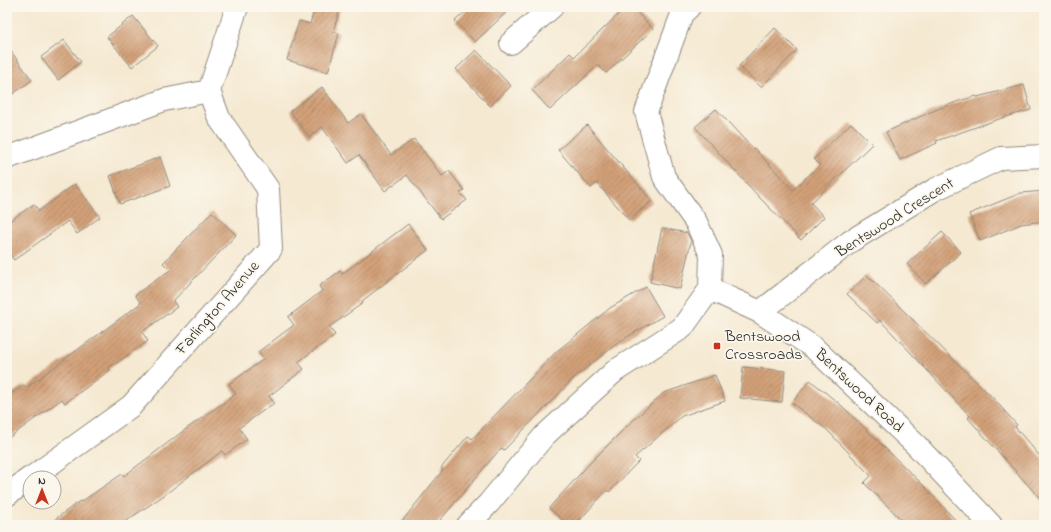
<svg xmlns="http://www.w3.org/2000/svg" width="1051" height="532" viewBox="0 0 1051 532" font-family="'Indie Flower',sans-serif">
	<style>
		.building { fill: url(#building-hatch) }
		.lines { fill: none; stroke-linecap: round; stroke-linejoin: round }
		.street-casing { stroke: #908a7e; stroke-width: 24 }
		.street { stroke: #fff; stroke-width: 22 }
		.poi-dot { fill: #c8321e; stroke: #fbf7ec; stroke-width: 1.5 }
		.labels { text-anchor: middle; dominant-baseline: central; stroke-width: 3.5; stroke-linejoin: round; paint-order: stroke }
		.street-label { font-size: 16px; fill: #2b2b2b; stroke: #fbf7ec }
		.poi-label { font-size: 16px; fill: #2b2b2b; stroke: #fbf7ec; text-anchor: start }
	</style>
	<defs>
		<pattern id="building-hatch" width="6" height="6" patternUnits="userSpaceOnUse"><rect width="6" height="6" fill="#d2a078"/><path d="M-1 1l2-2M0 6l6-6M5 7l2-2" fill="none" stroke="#ab8363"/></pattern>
	</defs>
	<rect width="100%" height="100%" fill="#fbf7ec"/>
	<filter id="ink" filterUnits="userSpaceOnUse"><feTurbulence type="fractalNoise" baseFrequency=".025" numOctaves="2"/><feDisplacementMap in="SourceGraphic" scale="8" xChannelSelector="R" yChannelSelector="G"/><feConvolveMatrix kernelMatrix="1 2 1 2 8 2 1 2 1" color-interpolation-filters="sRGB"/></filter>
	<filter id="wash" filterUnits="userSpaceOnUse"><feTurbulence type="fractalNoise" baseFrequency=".012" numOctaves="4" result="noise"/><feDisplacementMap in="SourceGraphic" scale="16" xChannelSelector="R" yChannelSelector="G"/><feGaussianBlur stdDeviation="0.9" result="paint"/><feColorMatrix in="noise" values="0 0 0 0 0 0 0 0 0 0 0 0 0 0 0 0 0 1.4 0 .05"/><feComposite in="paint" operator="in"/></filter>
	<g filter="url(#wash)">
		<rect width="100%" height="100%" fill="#f5e9d2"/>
		<g id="blocks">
			<path class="building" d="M 315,7 L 341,7 L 333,31 L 339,33 L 328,72 L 287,60 L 299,21 L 310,24 Z
				M 470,7 L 512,7 L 475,42 L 455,21 Z
				M 626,7 L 632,7 L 653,29 L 606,73 L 598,65 L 550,110 L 532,90 L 570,53 L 574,57 Z
				M 133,16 L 158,46 L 132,67 L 107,37 Z
				M 775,28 L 797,50 L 761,87 L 739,66 Z
				M 64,40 L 81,62 L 58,80 L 41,57 Z
				M 7,46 L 32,80 L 7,98 Z
				M 476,50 L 511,86 L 490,106 L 456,69 Z
				M 1024,85 L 1031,110 L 1002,118 L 936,141 L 937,143 L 900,160 L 886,132 L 935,110 L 959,101 L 976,96 L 977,97 Z
				M 322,87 L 348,123 L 361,114 L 391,155 L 414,139 L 442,176 L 449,171 L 464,190 L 460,193 L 467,200 L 441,219 L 407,175 L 385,191 L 359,155 L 348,163 L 322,127 L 309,137 L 290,111 Z
				M 716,109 L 753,149 L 754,148 L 793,190 L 820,165 L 814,159 L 851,123 L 872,144 L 811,203 L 824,217 L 801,240 L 760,198 L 695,127 Z
				M 587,125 L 652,201 L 629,220 L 597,183 L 591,188 L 558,150 Z
				M 160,157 L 170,186 L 120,204 L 110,176 Z
				M 75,184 L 100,217 L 77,234 L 68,221 L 14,260 L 7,250 L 7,223 L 34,204 L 39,211 Z
				M 1044,191 L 1044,221 L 1021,224 L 980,241 L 969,214 L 1021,193 Z
				M 212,212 L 236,235 L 173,301 L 177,307 L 142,332 L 148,341 L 109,368 L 110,370 L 65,403 L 62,399 L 7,439 L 7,397 L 24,385 L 26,388 L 141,303 L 135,295 L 170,270 L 163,263 Z
				M 408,224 L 428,250 L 362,301 L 363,303 L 329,327 L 335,335 L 298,362 L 304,369 L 269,396 L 274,403 L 239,428 L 247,439 L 225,455 L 222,451 L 163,496 L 120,525 L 47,525 L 80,501 L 81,502 L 122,474 L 124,476 L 182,432 L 236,394 L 229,384 L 264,359 L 258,352 L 294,325 L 288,317 L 322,291 L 319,286 L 340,271 L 342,274 Z
				M 662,228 L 687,233 L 691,241 L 680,289 L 650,282 Z
				M 942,232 L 961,252 L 926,284 L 907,264 Z
				M 867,275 L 992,397 L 1017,425 L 1015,427 L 1044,461 L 1044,503 L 968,418 L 970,416 L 880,320 L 877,323 L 847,294 Z
				M 646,287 L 663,316 L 620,341 L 575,377 L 504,450 L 501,448 L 436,525 L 399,525 L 443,470 L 441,468 L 468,436 L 472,439 L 556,352 L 610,308 Z
				M 743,367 L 785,371 L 782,402 L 740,398 Z
				M 715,375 L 725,401 L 682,416 L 635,457 L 639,461 L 609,492 L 607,490 L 575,525 L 568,525 L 549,508 L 591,462 L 630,423 L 664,393 Z
				M 810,380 L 842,406 L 925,487 L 960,525 L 907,525 L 864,483 L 871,476 L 826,429 L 792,403 Z"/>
		</g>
	</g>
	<g filter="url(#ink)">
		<use href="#blocks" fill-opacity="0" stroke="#908a7e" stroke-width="1"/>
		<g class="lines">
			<g class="street-casing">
				<path id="street" d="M 689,7 L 682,14 L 646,112 L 664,177 L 696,222 L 711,255 L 710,289
					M 511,43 L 552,7
					M 7,158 L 164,100 L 209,91
					M 710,289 L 760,312 L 814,348 L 917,446 L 991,525
					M 760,312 L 851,241 L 934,190 L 1001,158 L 1044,156
					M 31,478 L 131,406 L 271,249 L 268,189 L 219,118 L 209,91 L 237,7
					M 7,495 L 30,478
					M 468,525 L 489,503 L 544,436 L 615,371 L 682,328 L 710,289"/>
			</g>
			<use href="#street" class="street"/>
		</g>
	</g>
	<rect class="poi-dot" x="713" y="342" width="8" height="8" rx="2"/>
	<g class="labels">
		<g class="street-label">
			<text transform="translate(895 218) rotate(-32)">Bentswood Crescent</text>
			<text transform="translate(218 308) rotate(-49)">Farlington Avenue</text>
			<text transform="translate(859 391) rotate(43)">Bentswood Road</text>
		</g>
		<g class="poi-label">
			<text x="725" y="337">Bentswood<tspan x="725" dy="18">Crossroads</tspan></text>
		</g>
	</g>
	<rect width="1051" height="532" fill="none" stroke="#fbf7ec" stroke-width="24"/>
	<g transform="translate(42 490)"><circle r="19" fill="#fbf7ec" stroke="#a8a59f"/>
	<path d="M0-3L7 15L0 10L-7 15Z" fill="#c8321e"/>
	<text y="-6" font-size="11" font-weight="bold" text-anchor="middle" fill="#2b2b2b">N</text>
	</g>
</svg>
